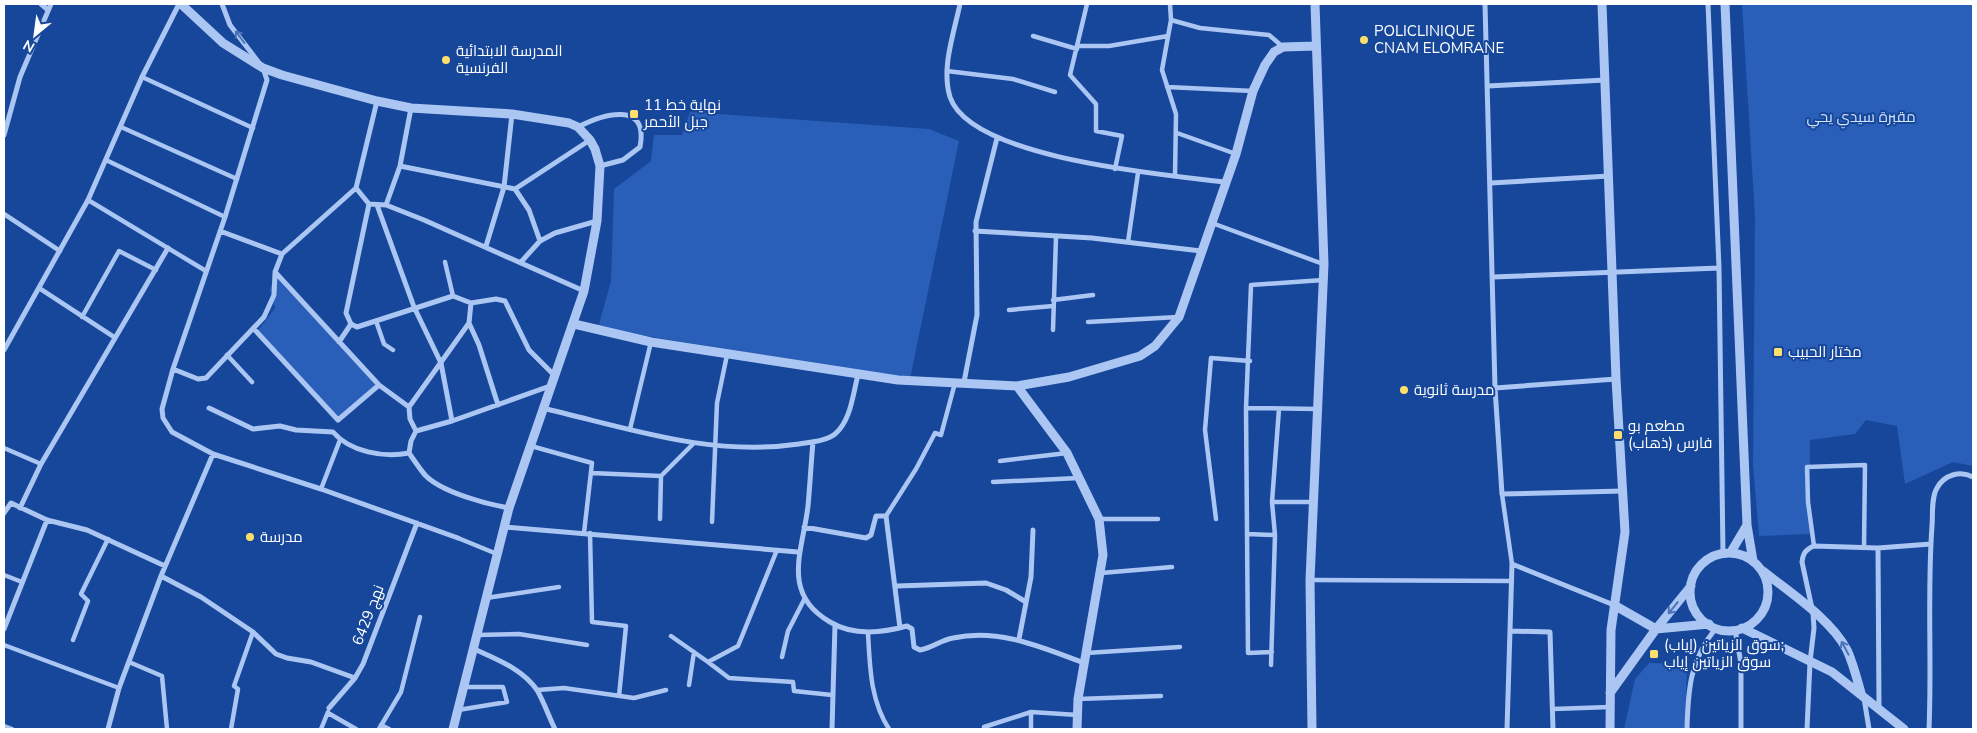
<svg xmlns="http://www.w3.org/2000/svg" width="1977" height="733" viewBox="0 0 1977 733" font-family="'Nunito Sans',Cairo,sans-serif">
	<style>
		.green { fill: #295fb8 }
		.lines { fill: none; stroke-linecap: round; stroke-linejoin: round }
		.pedestrian { stroke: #abc6f2; stroke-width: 4.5 }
		.minor { stroke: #abc6f2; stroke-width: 5 }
		.tertiary { stroke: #abc6f2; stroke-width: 9 }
		.oneway { stroke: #4a73b9 }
		.poi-dot { fill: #ffdf6c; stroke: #16479a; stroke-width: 2 }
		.labels { text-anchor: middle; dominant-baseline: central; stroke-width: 4; stroke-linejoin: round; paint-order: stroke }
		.poi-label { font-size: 15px; fill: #fff; stroke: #16479a; text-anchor: start }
		.park-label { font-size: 15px; fill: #d2e3fc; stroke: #16479a }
		.street-label { font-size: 15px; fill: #fff; stroke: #16479a }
	</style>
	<rect width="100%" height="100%" fill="#16479a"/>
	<path class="green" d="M 1742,4 L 1973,4 L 1973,466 L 1953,462 L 1905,484 L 1897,426 L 1866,420 L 1855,434 L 1810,440 L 1810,534 L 1759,536 L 1753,464 L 1755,217 Z
		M 690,112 L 929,129 L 959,141 L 910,379 L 598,328 L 611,281 L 614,189 L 651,161 L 654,135 L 682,135 Z
		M 274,275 L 376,385 L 339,419 L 257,332 L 275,308 L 270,290 Z
		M 1649,663 L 1687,664 L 1685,729 L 1624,729 L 1635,679 Z"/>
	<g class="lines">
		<path class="pedestrian" d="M 1087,4 L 1070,75 L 1096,104 L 1096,131 L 1122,136 L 1115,169
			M 1170,4 L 1171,20 L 1162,70 L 1176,114 L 1175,176
			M 1171,20 L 1200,28 L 1269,35 L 1283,47
			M 1033,36 L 1077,49
			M 1078,46 L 1109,46 L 1168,36
			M 947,71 L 1013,79 L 1055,92
			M 142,77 L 253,128
			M 1167,87 L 1253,91
			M 121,127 L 237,179
			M 1177,133 L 1236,154
			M 106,160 L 225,217
			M 88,200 L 206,271
			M 4,214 L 60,251
			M 1212,223 L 1323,264
			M 1128,242 L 1138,173
			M 445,262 L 453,296
			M 39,288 L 114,337
			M 1053,300 L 1093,295
			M 1009,310 L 1053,306
			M 82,317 L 119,251 L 156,270
			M 376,321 L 384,344 L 393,350
			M 1088,322 L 1178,317
			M 1053,330 L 1056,237
			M 227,355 L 252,382
			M 1246,408 L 1318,409
			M 630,429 L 651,342
			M 531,446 L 592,463 L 584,533
			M 4,448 L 41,464
			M 1000,461 L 1067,453
			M 591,473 L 661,476
			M 993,482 L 1079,478
			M 321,489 L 340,440
			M 1502,494 L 1512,564
			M 1272,502 L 1313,502
			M 886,516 L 916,469 L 935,433 L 941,435 L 955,383
			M 660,519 L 661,476 L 693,444
			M 1099,519 L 1158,519
			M 1216,519 L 1205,430 L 1211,358 L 1250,361
			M 712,522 L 717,403 L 727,355
			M 590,533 L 592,622 L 626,626 L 619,696
			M 1247,534 L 1275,535
			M 458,538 L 497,554
			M 1814,546 L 1808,502 L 1807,467 L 1865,465 L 1864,548
			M 1101,573 L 1172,567
			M 4,575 L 22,582
			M 1311,580 L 1512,581
			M 486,598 L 559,587
			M 868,633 C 870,666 870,700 889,729
			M 477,635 L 519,634 L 587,645
			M 671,636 L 708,662 L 738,646 L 777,550
			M 73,640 L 88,601 L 81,594 L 108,539
			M 4,645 L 119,688
			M 1272,652 L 1248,653 L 1246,408 L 1251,285 L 1323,280
			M 1086,653 L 1180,647
			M 782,657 L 788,631 L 805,598
			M 129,662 L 162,676 L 167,729
			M 708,662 L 729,678 L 793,682 L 794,691 L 832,695
			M 1271,665 L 1275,535 L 1272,502 L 1279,409
			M 689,685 L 694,652
			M 537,690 L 564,688 L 634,698 L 666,690
			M 1078,699 L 1161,696
			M 1553,709 L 1610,707
			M 458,710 L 507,702 L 503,687 L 463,687
			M 328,713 L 356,729
			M 381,725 L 389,729
			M 4,726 L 12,729
			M 984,727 L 1031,712 L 1078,715
			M 231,729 L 238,689 L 234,686 L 253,632
			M 321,729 L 328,712
			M 379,729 L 401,692 L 420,617
			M 1031,729 L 1031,712"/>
		<path class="minor" d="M 41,4 L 48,10
			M 222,4 L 230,25 L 263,68 L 267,80 L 225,217 L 173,369 L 162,409 L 163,418 L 172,432 L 213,454 L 321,489 L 458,538
			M 960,4 C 954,33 941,68 950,97 C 971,159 1167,175 1225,182
			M 1485,4 L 1495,388 L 1502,494 L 1623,491
			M 1708,4 L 1719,268 L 1723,553
			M 1488,86 L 1605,80
			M 377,101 L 356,188 L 282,254 L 275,272 L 379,385 L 409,407
			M 578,127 C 603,114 649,100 640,147 L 623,160 L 600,166
			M 4,135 L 20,77 L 51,4
			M 400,166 L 515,189 L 529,210 L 540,241
			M 1491,183 L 1609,176
			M 356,188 L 369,204 L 386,205 L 424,220 L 584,291
			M 515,189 L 590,140
			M 369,204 L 346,313 L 351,324 L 357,327 L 453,296 L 471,303 L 469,323 L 409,407 L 410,419 L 416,431
			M 377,205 L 414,307 L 441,363 L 452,421
			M 386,205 L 400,166 L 411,108
			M 220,231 L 282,254
			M 975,231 L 1092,238 L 1201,251
			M 486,246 L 504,187 L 512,114
			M 521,262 L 540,241 L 555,233 L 597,221
			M 1493,277 L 1719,268
			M 471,303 L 496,299 L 505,301 L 529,350 L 554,375
			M 469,323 L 479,345 L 498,405
			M 254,329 L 338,420 L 379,385
			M 339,342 L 351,324
			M 4,350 L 88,200 L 142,77 L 179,4
			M 173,369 L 198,379 L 206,378 L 264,317 L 274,295 L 275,273
			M 964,382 L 977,315 L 976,222 L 997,138
			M 1495,388 L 1616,379
			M 209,408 L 253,429 L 280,426 L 296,430 L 333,432 C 350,452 384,458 409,453 C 414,460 419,468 425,475 C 441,492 486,504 509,508
			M 542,408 C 629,428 709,457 799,444 C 811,442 826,441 835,434 C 851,421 853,393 858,375
			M 813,442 C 811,463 810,485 808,506 C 803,550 780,593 830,622 C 853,636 882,633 907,626 L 912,629 L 914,647 L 920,650 C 932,648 941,640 953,638 C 999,628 1041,647 1084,663
			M 409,453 L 411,441 L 416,431 L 452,421 L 550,386
			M 20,508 L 41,464 L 168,248
			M 4,513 L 11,503 L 47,520 L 87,530 L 165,566
			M 504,527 L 798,552
			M 804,527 L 866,538 L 871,535 L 876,516 L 886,516 L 900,628
			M 1878,548 L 1879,708
			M 161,576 L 201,597 L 253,632 L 276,654 L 287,658 L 311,662 L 355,678
			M 897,586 L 986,583 L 1006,590 L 1026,602
			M 4,629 L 47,520
			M 1735,630 L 1741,663 L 1741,729
			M 1510,631 L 1550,632 L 1553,729
			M 1019,639 L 1031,577 L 1033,530
			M 472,648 C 495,659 522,668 537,690 C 544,702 549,717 555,729
			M 1864,698 L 1869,729
			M 329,708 L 355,678 L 363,664 L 417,523
			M 108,729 L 119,688 L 161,576 L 213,454
			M 832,729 L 835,625
			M 1507,729 L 1512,564 L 1614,605
			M 1687,729 C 1688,689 1690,660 1716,628
			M 1807,729 L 1810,662 L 1814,628 L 1813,613 L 1802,562 C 1803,553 1806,549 1814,546 L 1878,548 L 1931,544
			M 1929,729 C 1932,661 1927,593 1932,526 C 1933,514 1931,498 1937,488 C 1944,475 1960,470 1973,477"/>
		<path class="tertiary" d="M 181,4 L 223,43 L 263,68 L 282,75 L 377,101 L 411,108 L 512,114 L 569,123 L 578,127 L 590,140 L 595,149 L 600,166 L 597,221 L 584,291 L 509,508 L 453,729
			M 1602,4 L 1616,379 L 1625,532 L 1611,630 L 1610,729
			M 1725,4 L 1747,525 L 1753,561
			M 574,324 L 651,342 L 898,380 L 1017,386 L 1069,377 L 1140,356 L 1155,346 L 1179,317 L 1236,154 L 1253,91 L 1265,65 L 1274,52 L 1283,47 L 1316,46
			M 1017,386 L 1067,453 L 1099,519 L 1103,555 L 1078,699 L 1077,729
			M 1731,552 L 1747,525
			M1690 592a39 39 0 1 1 78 0a39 39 0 1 1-78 0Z
			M 1763,571 C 1789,592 1831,619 1847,650 C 1853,663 1857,679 1861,693
			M 1614,605 L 1656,629 L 1709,624
			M 1742,628 L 1832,672 L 1904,729
			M 1610,693 L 1656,629 L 1691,586
			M 1312,729 L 1310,580 L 1324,264 L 1315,4"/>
	</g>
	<defs><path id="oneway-shaft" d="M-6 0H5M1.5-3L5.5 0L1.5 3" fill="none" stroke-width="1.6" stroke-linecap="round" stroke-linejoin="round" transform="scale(1.25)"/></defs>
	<g class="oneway">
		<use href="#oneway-shaft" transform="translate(240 37) rotate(-127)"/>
		<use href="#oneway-shaft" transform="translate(1673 608) rotate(129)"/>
		<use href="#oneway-shaft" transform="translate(1845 648) rotate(-118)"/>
	</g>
	<g class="poi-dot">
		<circle cx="1364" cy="40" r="5"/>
		<circle cx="446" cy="60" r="5"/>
		<rect x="629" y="109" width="10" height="10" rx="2.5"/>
		<rect x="1773" y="347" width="10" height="10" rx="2.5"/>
		<circle cx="1404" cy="390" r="5"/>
		<rect x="1613" y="430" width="10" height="10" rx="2.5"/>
		<circle cx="250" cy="537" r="5"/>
		<rect x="1649" y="649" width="10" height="10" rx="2.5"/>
	</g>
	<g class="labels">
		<g class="poi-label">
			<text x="1374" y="31">POLICLINIQUE<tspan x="1374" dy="17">CNAM ELOMRANE</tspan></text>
			<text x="456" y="51">المدرسة الابتدائية<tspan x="456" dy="17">الفرنسية</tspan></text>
			<text x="644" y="105">نهاية خط 11<tspan x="644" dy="17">جبل الأحمر</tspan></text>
			<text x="1788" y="352">مختار الحبيب</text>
			<text x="1414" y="390">مدرسة ثانوية</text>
			<text x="1628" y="426">مطعم بو<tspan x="1628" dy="17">فارس (ذهاب)</tspan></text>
			<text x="260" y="537">مدرسة</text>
			<text x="1664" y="645">سوق الزياتين (إياب);<tspan x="1664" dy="17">سوق الزياتين إياب</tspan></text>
		</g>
		<g class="park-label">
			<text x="1861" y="117">مقبرة سيدي يحي</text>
		</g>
		<g class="street-label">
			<text transform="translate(368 615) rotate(-69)">نهج 6429</text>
		</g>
	</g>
	<rect width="1977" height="733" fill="none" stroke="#ffffff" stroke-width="10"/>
	<g transform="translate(35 35) rotate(209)" stroke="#16479a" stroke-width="4" paint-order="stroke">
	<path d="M0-4L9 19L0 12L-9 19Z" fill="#ffffff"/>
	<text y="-8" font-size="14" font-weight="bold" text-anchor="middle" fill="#ffffff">N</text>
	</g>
</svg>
